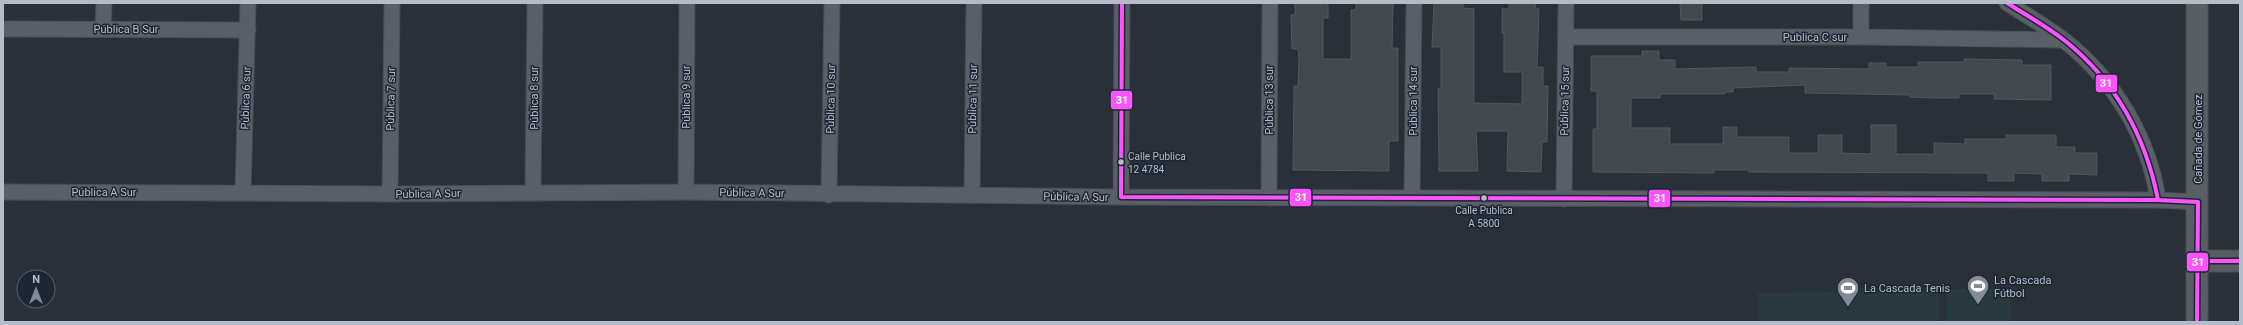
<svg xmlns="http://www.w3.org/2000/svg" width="2243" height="325" viewBox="0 0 2243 325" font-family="Roboto,sans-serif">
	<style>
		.green { fill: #273a3e }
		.building { fill: #444950; stroke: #52575f }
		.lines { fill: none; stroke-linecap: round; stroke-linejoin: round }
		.minor-casing { stroke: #484c53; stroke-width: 17 }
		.secondary-casing { stroke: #484c53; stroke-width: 23 }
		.minor { stroke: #5a5e66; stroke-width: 15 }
		.secondary { stroke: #595d64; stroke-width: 21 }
		.bus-1-casing { stroke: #1d2633; stroke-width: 7 }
		.bus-1 { stroke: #fe54ff; stroke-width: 4 }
		.bus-dot { fill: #b4bcc9; stroke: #1d2633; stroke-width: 1.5 }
		.labels { text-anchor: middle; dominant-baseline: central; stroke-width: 3; stroke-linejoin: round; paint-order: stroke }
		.bus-label { font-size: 10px; fill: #b4bcc9; stroke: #1d2633; text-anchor: start }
		.street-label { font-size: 11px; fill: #b4bcc9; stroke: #1d2633 }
		.poi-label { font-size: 11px; fill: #b4bcc9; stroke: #1d2633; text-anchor: start }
		.line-badge { stroke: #1d2633; stroke-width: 1.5 }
		.badge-label { font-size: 11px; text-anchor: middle; font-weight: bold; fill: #fff }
	</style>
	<rect width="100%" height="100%" fill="#2a3038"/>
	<path class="green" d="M 1946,289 L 2010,289 L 2010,322 L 1946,322 Z
		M 1938,291 L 1938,322 L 1759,322 L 1758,293 Z"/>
	<path class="building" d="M 1295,3 L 1328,3 L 1328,18 L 1323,18 L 1323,59 L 1351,59 L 1351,10 L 1356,10 L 1356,3 L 1393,3 L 1392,48 L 1398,48 L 1398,141 L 1389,141 L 1389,171 L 1293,170 L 1294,86 L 1298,86 L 1299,59 L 1298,49 L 1292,49 L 1291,15 L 1295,15 Z
		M 1434,3 L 1463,3 L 1463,8 L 1474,9 L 1474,103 L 1522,104 L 1522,72 L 1504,72 L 1504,33 L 1502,33 L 1502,9 L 1509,9 L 1509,3 L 1535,3 L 1536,9 L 1539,9 L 1537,67 L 1543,67 L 1543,86 L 1548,86 L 1547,142 L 1542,142 L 1541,172 L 1507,171 L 1508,131 L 1476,131 L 1478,171 L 1439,171 L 1438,89 L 1441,89 L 1441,47 L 1432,47 Z
		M 1680,3 L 1702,3 L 1702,20 L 1681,20 Z
		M 1642,51 L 1659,51 L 1659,60 L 1675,60 L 1675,69 L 1756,67 L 1756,72 L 1789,72 L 1789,68 L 1869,69 L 1869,63 L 1886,63 L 1886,67 L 1918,67 L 1918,62 L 1964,62 L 1964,59 L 2022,60 L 2022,65 L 2051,65 L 2051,100 L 1994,99 L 1994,94 L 1959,94 L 1959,98 L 1934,98 L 1910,97 L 1910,95 L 1805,93 L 1805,85 L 1733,88 L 1733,92 L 1725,92 L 1725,94 L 1660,94 L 1660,98 L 1631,98 L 1631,128 L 1670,128 L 1670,144 L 1723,144 L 1723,127 L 1737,127 L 1737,137 L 1789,137 L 1789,153 L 1818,153 L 1818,135 L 1842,135 L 1842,153 L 1871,154 L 1871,125 L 1896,125 L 1896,154 L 1934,154 L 1934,143 L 1965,144 L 1965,139 L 2006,139 L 2006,135 L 2056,135 L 2056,147 L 2075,147 L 2075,153 L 2097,153 L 2097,175 L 2069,174 L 2069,181 L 2042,181 L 2042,174 L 2014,173 L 2014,181 L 1988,181 L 1988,173 L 1749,172 L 1749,170 L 1714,170 L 1714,173 L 1593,172 L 1593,129 L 1597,129 L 1597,91 L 1591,91 L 1591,56 L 1642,56 Z"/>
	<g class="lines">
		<g class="minor-casing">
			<path id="minor" d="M 2007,3 C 2026,15 2047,27 2065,41 C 2114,80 2149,137 2158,200
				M 3,29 L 248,30
				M 103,29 L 104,3
				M 1566,37 L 1861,37 L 2064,40
				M 1861,37 L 1861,3
				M 3,192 L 390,194 L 686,192 L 1121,197 L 2158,200 L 2198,202
				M 686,192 L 687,3
				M 243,193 L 248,3
				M 533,193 L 535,3
				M 390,194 L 392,3
				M 829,195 L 832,3
				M 972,195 L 974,3
				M 1121,197 L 1122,3
				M 1269,198 L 1270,3
				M 1412,198 L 1414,3
				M 1564,199 L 1566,3"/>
		</g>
		<g class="secondary-casing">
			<path id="secondary" d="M 2198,261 L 2240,261
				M 2197,322 L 2197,3"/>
		</g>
		<use href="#minor" class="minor"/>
		<use href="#secondary" class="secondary"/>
		<g class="bus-1-casing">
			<path id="bus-1" d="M 2007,3 C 2026,15 2046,26 2064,40 C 2115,80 2146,137 2158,200
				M 1121,197 L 2158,200 L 2198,202
				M 1121,197 L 1122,3
				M 2198,261 L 2240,261
				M 2197,322 L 2198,202"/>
		</g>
		<use href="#bus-1" class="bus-1"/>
	</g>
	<defs>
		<g id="stadium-pin" transform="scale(1.15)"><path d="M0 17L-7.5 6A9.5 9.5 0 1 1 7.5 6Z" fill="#848b96" stroke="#1d2633"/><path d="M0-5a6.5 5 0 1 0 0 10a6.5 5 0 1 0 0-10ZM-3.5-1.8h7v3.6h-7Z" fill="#fff"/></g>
	</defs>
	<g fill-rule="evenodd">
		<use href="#stadium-pin" x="1978" y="286"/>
		<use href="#stadium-pin" x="1848" y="288"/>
	</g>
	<g class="bus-dot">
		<circle cx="1121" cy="162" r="3.5"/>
		<circle cx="1484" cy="198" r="3.5"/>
	</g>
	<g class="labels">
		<g class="bus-label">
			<text x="1128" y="156">Calle Publica<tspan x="1128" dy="13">12 4784</tspan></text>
			<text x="1484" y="210" text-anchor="middle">Calle Publica<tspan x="1484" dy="13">A 5800</tspan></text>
		</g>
		<g class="street-label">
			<text x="126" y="29">Pública B Sur</text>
			<text x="1815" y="37">Publica C sur</text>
			<text transform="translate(686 97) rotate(-90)">Pública 9 sur</text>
			<text transform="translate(246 98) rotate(-88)">Pública 6 sur</text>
			<text transform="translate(534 98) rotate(-90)">Pública 8 sur</text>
			<text transform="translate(391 99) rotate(-89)">Pública 7 sur</text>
			<text transform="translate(831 99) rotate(-89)">Pública 10 sur</text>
			<text transform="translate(973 99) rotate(-89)">Pública 11 sur</text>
			<text transform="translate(1269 100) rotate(-90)">Pública 13 sur</text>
			<text transform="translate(1413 101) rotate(-90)">Pública 14 sur</text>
			<text transform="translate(1565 101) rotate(-89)">Pública 15 sur</text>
			<text transform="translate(2198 139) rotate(-90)">Cañada de Gómez</text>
			<text x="104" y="192">Pública A Sur</text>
			<text transform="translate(752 193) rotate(1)">Pública A Sur</text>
			<text transform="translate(428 194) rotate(-1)">Pública A Sur</text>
			<text transform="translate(1076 197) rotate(1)">Pública A Sur</text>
		</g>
		<g class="poi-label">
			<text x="1994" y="280">La Cascada<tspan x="1994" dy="13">Fútbol</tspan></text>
			<text x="1864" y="288">La Cascada Tenis</text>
		</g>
	</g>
	<g class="line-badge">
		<rect x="2095" y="74" width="23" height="19" rx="4" fill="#fe54ff"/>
		<rect x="1110" y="90" width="23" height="20" rx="4" fill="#fe54ff"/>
		<rect x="1289" y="188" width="23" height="19" rx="4" fill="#fe54ff"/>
		<rect x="1648" y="189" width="23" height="19" rx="4" fill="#fe54ff"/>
		<rect x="2186" y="252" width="23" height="20" rx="4" fill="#fe54ff"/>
	</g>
	<g class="badge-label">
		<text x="2106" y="87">31</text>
		<text x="1122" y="104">31</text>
		<text x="1301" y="201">31</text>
		<text x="1660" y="202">31</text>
		<text x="2198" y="266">31</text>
	</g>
	<rect width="2243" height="325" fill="none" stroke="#b4bcc9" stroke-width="8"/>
	<g transform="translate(36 289)"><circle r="19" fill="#1d2633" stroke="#59626f"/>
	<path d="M0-3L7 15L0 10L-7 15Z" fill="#848b96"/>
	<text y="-6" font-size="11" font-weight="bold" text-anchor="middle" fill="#b4bcc9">N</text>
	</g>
</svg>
